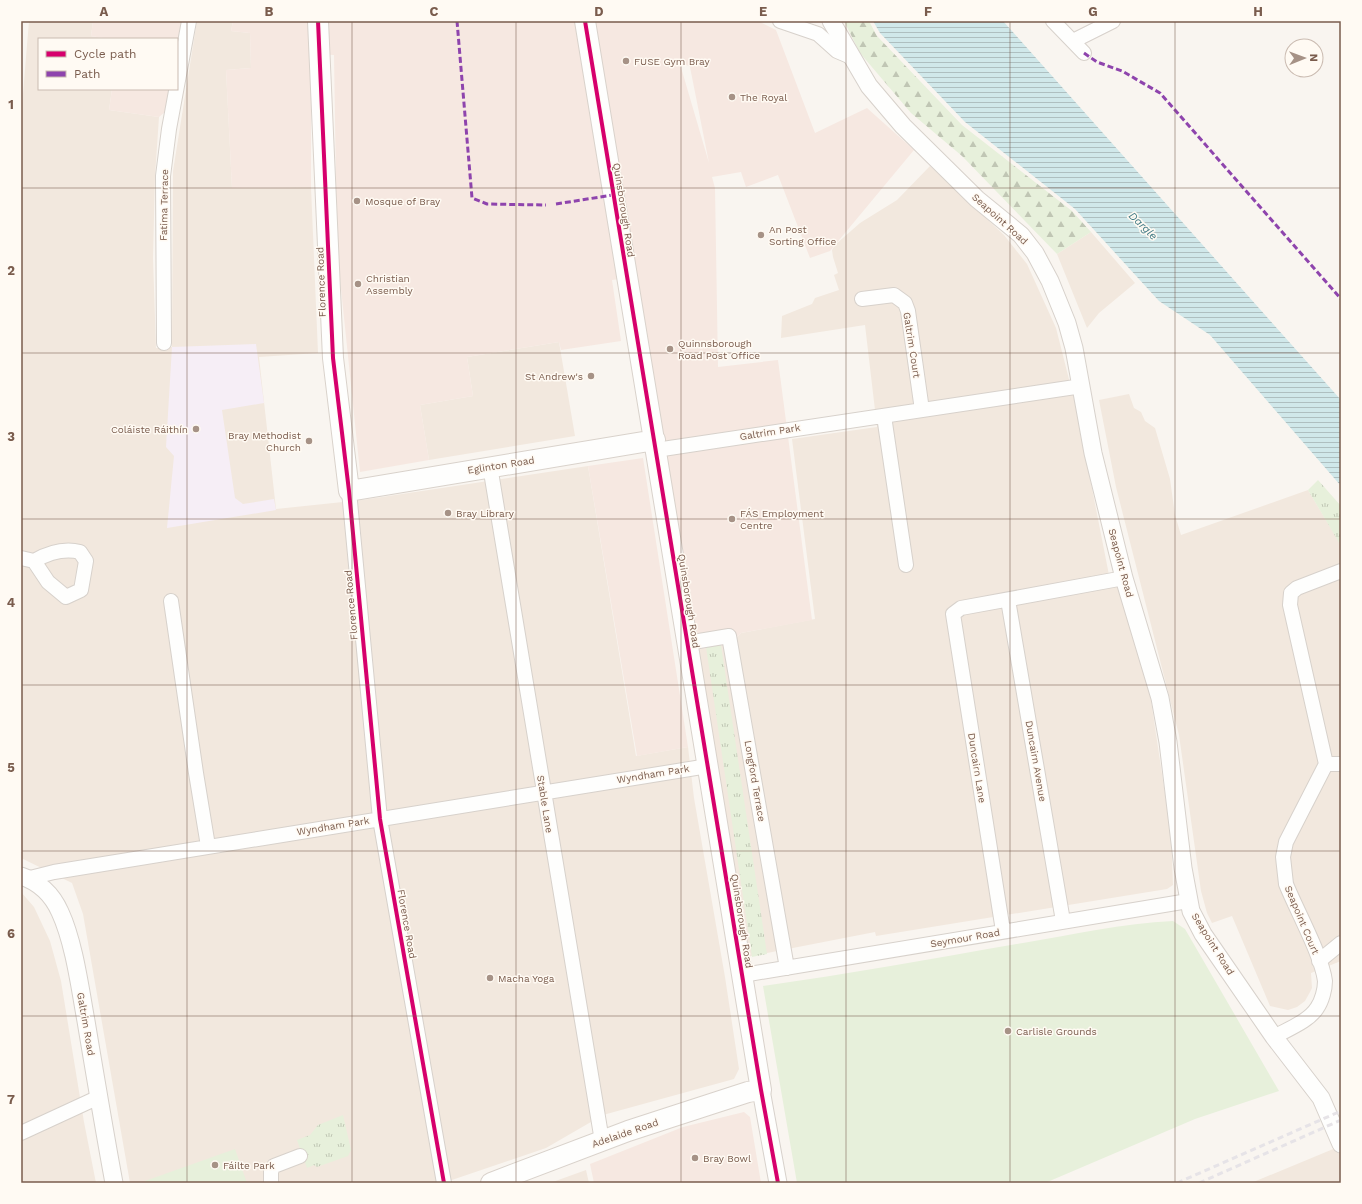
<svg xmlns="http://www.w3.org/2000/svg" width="1362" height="1204" viewBox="0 0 1362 1204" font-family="'Work Sans',sans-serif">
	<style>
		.residential { fill: #f2e8de }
		.commercial { fill: #f6e8e1; fill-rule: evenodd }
		.education { fill: #f6eef6 }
		.grass { fill: url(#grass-tufts) }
		.forest { fill: url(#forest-firs) }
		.garden { fill: #e7f0db }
		.water { fill: url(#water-rules) }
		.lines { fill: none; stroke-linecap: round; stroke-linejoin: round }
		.minor-casing { stroke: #d7d1cb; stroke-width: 16 }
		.tertiary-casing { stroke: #d7d1cb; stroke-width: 19 }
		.secondary-casing { stroke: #d9d2cb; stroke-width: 22 }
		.minor { stroke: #fefefd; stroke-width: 14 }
		.tertiary { stroke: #fefefd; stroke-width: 17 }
		.secondary { stroke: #fefefd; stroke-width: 20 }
		.rail { stroke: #e6e3e7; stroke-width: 3; stroke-dasharray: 6 4; stroke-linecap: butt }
		.quiet { stroke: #8e44ad; stroke-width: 3; stroke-dasharray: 6 3; stroke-linecap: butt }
		.cycleway-casing { stroke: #fffaf3; stroke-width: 6 }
		.cycleway { stroke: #d6006c; stroke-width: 4 }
		.grid { fill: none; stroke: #7a5c4d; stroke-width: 1; stroke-opacity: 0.55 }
		.poi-dot { fill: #a69286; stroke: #fffaf3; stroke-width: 1.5 }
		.labels { text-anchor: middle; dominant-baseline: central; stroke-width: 3; stroke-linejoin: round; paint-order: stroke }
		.poi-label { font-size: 10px; fill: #7a5c4d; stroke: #fffaf3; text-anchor: start }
		.street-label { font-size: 10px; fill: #7a5c4d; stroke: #fffaf3 }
		.water-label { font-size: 11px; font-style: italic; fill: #437c86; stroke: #fffaf3 }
		.neatline { fill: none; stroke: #7a5c4d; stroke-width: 1.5 }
		.grid-label { font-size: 13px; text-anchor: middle; font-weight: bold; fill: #7a5c4d }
	</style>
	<defs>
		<pattern id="grass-tufts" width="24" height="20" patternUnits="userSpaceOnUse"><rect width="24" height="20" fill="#e7f0db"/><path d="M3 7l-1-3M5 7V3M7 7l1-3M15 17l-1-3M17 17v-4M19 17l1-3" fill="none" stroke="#c0c6b4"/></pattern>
		<pattern id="forest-firs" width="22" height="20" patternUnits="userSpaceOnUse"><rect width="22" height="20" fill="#e7f0db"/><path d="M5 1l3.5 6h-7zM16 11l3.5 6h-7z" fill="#c0c6b4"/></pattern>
		<pattern id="water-rules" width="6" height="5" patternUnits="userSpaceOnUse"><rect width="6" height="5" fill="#d0e8ea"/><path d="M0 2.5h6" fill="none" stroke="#aebfc0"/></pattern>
	</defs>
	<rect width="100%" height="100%" fill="#f9f5f0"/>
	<path class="residential" d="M 29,21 L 93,21 L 91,36 L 109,39 L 39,39 L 39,89 L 112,89 L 109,110 L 159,117 L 155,176 L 153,258 L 156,348 L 172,347 L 173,171 L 197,21 L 233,21 L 231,31 L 250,33 L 251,68 L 226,70 L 232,188 L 311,187 L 318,353 L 259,357 L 276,509 L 362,500 L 588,466 L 636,756 L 688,747 L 694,798 L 725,977 L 739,1069 L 734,1079 L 603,1115 L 546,1148 L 443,1183 L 130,1183 L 83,914 L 72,883 L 21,858 L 21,118 Z
		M 930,166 L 1004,235 L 1027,264 L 1056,328 L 1076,407 L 1109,575 L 1121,592 L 1150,694 L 1171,834 L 1173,885 L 1167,889 L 876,936 L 875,932 L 746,957 L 695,650 L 730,644 L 741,633 L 815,619 L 792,439 L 877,427 L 865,325 L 781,338 L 782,316 L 812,304 L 815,298 L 839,290 L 834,275 L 838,273 L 833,257 L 832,250 L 835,245 L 860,223 L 897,200 Z
		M 1091,232 L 1135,283 L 1099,313 L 1087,328 L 1057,254 Z
		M 559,342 L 575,436 L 429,460 L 420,405 L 473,396 L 467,357 Z
		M 1129,394 L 1134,408 L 1141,412 L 1145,421 L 1155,428 L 1170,479 L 1175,515 L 1181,535 L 1308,490 L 1341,545 L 1341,961 L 1311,973 L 1312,988 L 1310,992 L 1305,1001 L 1297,1007 L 1288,1010 L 1270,1006 L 1232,916 L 1212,923 L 1207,913 L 1201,891 L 1179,735 L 1116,487 L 1099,400 Z
		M 21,892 L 34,907 L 50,941 L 61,981 L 84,1122 L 96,1183 L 21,1183 Z
		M 1338,1147 L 1341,1158 L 1341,1183 L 1251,1183 Z
		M 586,1170 L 589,1183 L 550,1183 Z"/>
	<path class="commercial" d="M 93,21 L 185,21 L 177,59 L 177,39 L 109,39 L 91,36 Z
		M 233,21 L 758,21 L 776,30 L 815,133 L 867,108 L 914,150 L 830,251 L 810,258 L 778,175 L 746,187 L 741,172 L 712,177 L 715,188 L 718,367 L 778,360 L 812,620 L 741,633 L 730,644 L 695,650 L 634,277 L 612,280 L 621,341 L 561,350 L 559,342 L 467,357 L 473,396 L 420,405 L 429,460 L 360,472 L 337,250 L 334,55 L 311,54 L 311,187 L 232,188 L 226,70 L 251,68 L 250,33 L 231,31 ZM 680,64 L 685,64 L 690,67 L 709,163 Z
		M 112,89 L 171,89 L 166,111 L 159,117 L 109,110 Z
		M 643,458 L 688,747 L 637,756 L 588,466 Z
		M 744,1112 L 750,1117 L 761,1183 L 594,1183 L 590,1164 L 683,1127 Z"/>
	<path class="education" d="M 256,344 L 264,403 L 222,410 L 235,498 L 243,504 L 274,499 L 276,510 L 167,528 L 174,456 L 166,447 L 172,347 Z"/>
	<path class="grass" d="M 1318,480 L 1341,506 L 1341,546 L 1308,490 Z
		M 721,645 L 767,954 L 752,957 L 706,647 Z
		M 343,1115 L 351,1150 L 348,1156 L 317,1167 L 314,1165 L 307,1168 L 297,1140 L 310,1135 L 318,1125 Z"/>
	<path class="forest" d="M 844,21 L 869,21 L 877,36 L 962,125 L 1072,211 L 1091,232 L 1057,254 L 962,156 L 911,113 L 860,53 Z"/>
	<path class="garden" d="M 1173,921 L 1185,929 L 1279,1091 L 1195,1119 L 1045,1183 L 797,1183 L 763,986 C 850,974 936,958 1023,943 C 1072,935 1123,923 1173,921 Z
		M 235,1149 L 247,1183 L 146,1183 L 145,1181 Z"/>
	<path class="water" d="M 873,21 L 1003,21 L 1341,400 L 1341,486 L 1210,335 L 1159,301 L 1075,209 L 965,122 L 880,33 Z"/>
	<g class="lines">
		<g class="minor-casing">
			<path id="minor" d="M 780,21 L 818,34 L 837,51 L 851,57
				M 1053,21 L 1084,53
				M 1073,41 L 1113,21
				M 862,299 L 894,295 L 905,303 L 908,311 L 922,410
				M 164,343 L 163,176 L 169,129 L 189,21
				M 884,416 L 906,565
				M 656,450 L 1082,386
				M 490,466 L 602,1141
				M 349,491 L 380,819 L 444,1183
				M 21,558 L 34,561 C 48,553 64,548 80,552 L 86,561 L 81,590 L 66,597 L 48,582 L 34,561
				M 1008,600 L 1063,921
				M 171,601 L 196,773 L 208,846
				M 687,643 L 729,636 L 787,968
				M 1326,764 L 1341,764
				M 30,878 L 54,872 L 708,766
				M 1003,931 L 953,614 L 961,608 L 1124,578
				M 1319,961 L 1341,943
				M 743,975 L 1188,901
				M 1274,1037 C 1288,1029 1309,1021 1317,1008 C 1322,1001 1325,989 1325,981 C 1322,956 1296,909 1286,884 L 1283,857 L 1286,842 L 1326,764 L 1290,605 L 1291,593 L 1297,588 L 1341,571
				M 21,1133 L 99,1097
				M 271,1183 L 271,1171 L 274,1166 L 300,1156"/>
		</g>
		<g class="tertiary-casing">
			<path id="tertiary" d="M 831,21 L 869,86 L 903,126 L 977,199 L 1021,235 L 1035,253 L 1050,281 L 1067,323 L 1074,348 L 1093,453 L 1124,578 L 1160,698 L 1168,742 L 1183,868 L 1191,911 L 1203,934 L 1274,1037 L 1321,1098 L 1341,1144
				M 21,876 C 39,882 52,894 60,912 C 74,942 80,988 86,1021 C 95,1075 104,1129 114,1183
				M 761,1090 L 778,1183"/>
		</g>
		<g class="secondary-casing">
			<path id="secondary" d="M 318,21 L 333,358 L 349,491 L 655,440
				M 491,1183 L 628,1131 L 748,1092 L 761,1090 L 585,21"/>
		</g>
		<use href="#minor" class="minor"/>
		<use href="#tertiary" class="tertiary"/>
		<use href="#secondary" class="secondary"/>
		<path class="rail" d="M 1177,1183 L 1341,1111
			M 1199,1183 L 1341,1120"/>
		<path class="quiet" d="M 457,21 L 472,198 L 487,204 L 546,205
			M 1084,53 L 1097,62 L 1122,71 L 1160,93 L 1341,299
			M 556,204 L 613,195"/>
		<g class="cycleway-casing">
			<path id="cycleway" d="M 318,21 L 333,358 L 349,491 L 380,819 L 444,1183
				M 585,21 L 761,1090 L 778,1183"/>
		</g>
		<use href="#cycleway" class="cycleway"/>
	</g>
	<path class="grid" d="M 187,21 L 187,1183M 352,21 L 352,1183M 516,21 L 516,1183M 681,21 L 681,1183M 846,21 L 846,1183M 1010,21 L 1010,1183M 1175,21 L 1175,1183M 21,188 L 1341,188M 21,353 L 1341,353M 21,519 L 1341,519M 21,685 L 1341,685M 21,851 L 1341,851M 21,1016 L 1341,1016"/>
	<g class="poi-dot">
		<circle cx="626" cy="61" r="4"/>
		<circle cx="732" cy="97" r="4"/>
		<circle cx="357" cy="201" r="4"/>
		<circle cx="761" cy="235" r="4"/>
		<circle cx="358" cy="284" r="4"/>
		<circle cx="670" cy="349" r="4"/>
		<circle cx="591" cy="376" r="4"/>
		<circle cx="196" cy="429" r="4"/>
		<circle cx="309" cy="441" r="4"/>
		<circle cx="448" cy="513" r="4"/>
		<circle cx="732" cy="519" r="4"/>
		<circle cx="490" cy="978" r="4"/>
		<circle cx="1008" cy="1031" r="4"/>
		<circle cx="695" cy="1158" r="4"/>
		<circle cx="215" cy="1165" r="4"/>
	</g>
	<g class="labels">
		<g class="poi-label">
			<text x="634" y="61">FUSE Gym Bray</text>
			<text x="740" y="97">The Royal</text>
			<text x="365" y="201">Mosque of Bray</text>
			<text x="769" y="229">An Post<tspan x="769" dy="12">Sorting Office</tspan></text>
			<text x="366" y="278">Christian<tspan x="366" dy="12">Assembly</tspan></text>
			<text x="678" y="343">Quinnsborough<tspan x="678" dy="12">Road Post Office</tspan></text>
			<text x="583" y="376" text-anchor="end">St Andrew's</text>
			<text x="188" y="429" text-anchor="end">Coláiste Ráithín</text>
			<text x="301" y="435" text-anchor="end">Bray Methodist<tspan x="301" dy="12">Church</tspan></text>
			<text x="456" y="513">Bray Library</text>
			<text x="740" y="513">FÁS Employment<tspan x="740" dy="12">Centre</tspan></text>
			<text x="498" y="978">Macha Yoga</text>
			<text x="1016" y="1031">Carlisle Grounds</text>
			<text x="703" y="1158">Bray Bowl</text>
			<text x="223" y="1165">Fáilte Park</text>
		</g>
		<g class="street-label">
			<text transform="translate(164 205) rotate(-89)">Fatima Terrace</text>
			<text transform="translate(624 210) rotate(81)">Quinsborough Road</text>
			<text transform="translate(1000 219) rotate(42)">Seapoint Road</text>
			<text transform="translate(321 282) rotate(-92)">Florence Road</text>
			<text transform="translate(912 345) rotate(81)">Galtrim Court</text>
			<text transform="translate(770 432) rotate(-9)">Galtrim Park</text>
			<text transform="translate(501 465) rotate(-9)">Eglinton Road</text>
			<text transform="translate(1121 563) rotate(75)">Seapoint Road</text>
			<text transform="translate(689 601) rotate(81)">Quinsborough Road</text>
			<text transform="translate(351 605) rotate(-95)">Florence Road</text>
			<text transform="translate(1036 761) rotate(80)">Duncairn Avenue</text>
			<text transform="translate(977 768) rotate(81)">Duncairn Lane</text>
			<text transform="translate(653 774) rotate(-9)">Wyndham Park</text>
			<text transform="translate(755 781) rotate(80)">Longford Terrace</text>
			<text transform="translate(545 804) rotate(81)">Stable Lane</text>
			<text transform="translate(333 826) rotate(-9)">Wyndham Park</text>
			<text transform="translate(1302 920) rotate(67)">Seapoint Court</text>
			<text transform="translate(742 921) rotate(81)">Quinsborough Road</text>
			<text transform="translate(407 924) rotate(80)">Florence Road</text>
			<text transform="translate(965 938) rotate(-10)">Seymour Road</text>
			<text transform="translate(1213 944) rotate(58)">Seapoint Road</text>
			<text transform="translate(86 1024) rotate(80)">Galtrim Road</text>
			<text transform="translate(625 1133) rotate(-19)">Adelaide Road</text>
		</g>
		<g class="water-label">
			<text transform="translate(1143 226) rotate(44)">Dargle</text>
		</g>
	</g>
	<rect width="1362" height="1204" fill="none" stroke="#fffaf3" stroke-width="44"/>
	<rect x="38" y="38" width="140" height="52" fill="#fffaf3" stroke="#cabbb1"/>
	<rect x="46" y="51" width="20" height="6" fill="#d6006c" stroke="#cabbb1"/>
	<text x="74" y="58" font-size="12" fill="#7a5c4d">Cycle path</text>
	<rect x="46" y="71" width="20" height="6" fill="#8e44ad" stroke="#cabbb1"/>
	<text x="74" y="78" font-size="12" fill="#7a5c4d">Path</text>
	<g transform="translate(1304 58) rotate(89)"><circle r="19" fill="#fffaf3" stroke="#cabbb1"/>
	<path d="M0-3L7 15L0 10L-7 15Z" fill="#a69286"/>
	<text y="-6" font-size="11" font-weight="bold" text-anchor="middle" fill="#7a5c4d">N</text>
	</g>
	<rect x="22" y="22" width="1318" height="1160" class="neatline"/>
	<g class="grid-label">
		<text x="104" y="16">A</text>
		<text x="269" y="16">B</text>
		<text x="434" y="16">C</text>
		<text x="599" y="16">D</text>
		<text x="763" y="16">E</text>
		<text x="928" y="16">F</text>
		<text x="1093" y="16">G</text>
		<text x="1258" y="16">H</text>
		<text x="11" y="109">1</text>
		<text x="11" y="275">2</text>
		<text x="11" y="441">3</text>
		<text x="11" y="607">4</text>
		<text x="11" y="772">5</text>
		<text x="11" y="938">6</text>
		<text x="11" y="1104">7</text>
	</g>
</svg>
